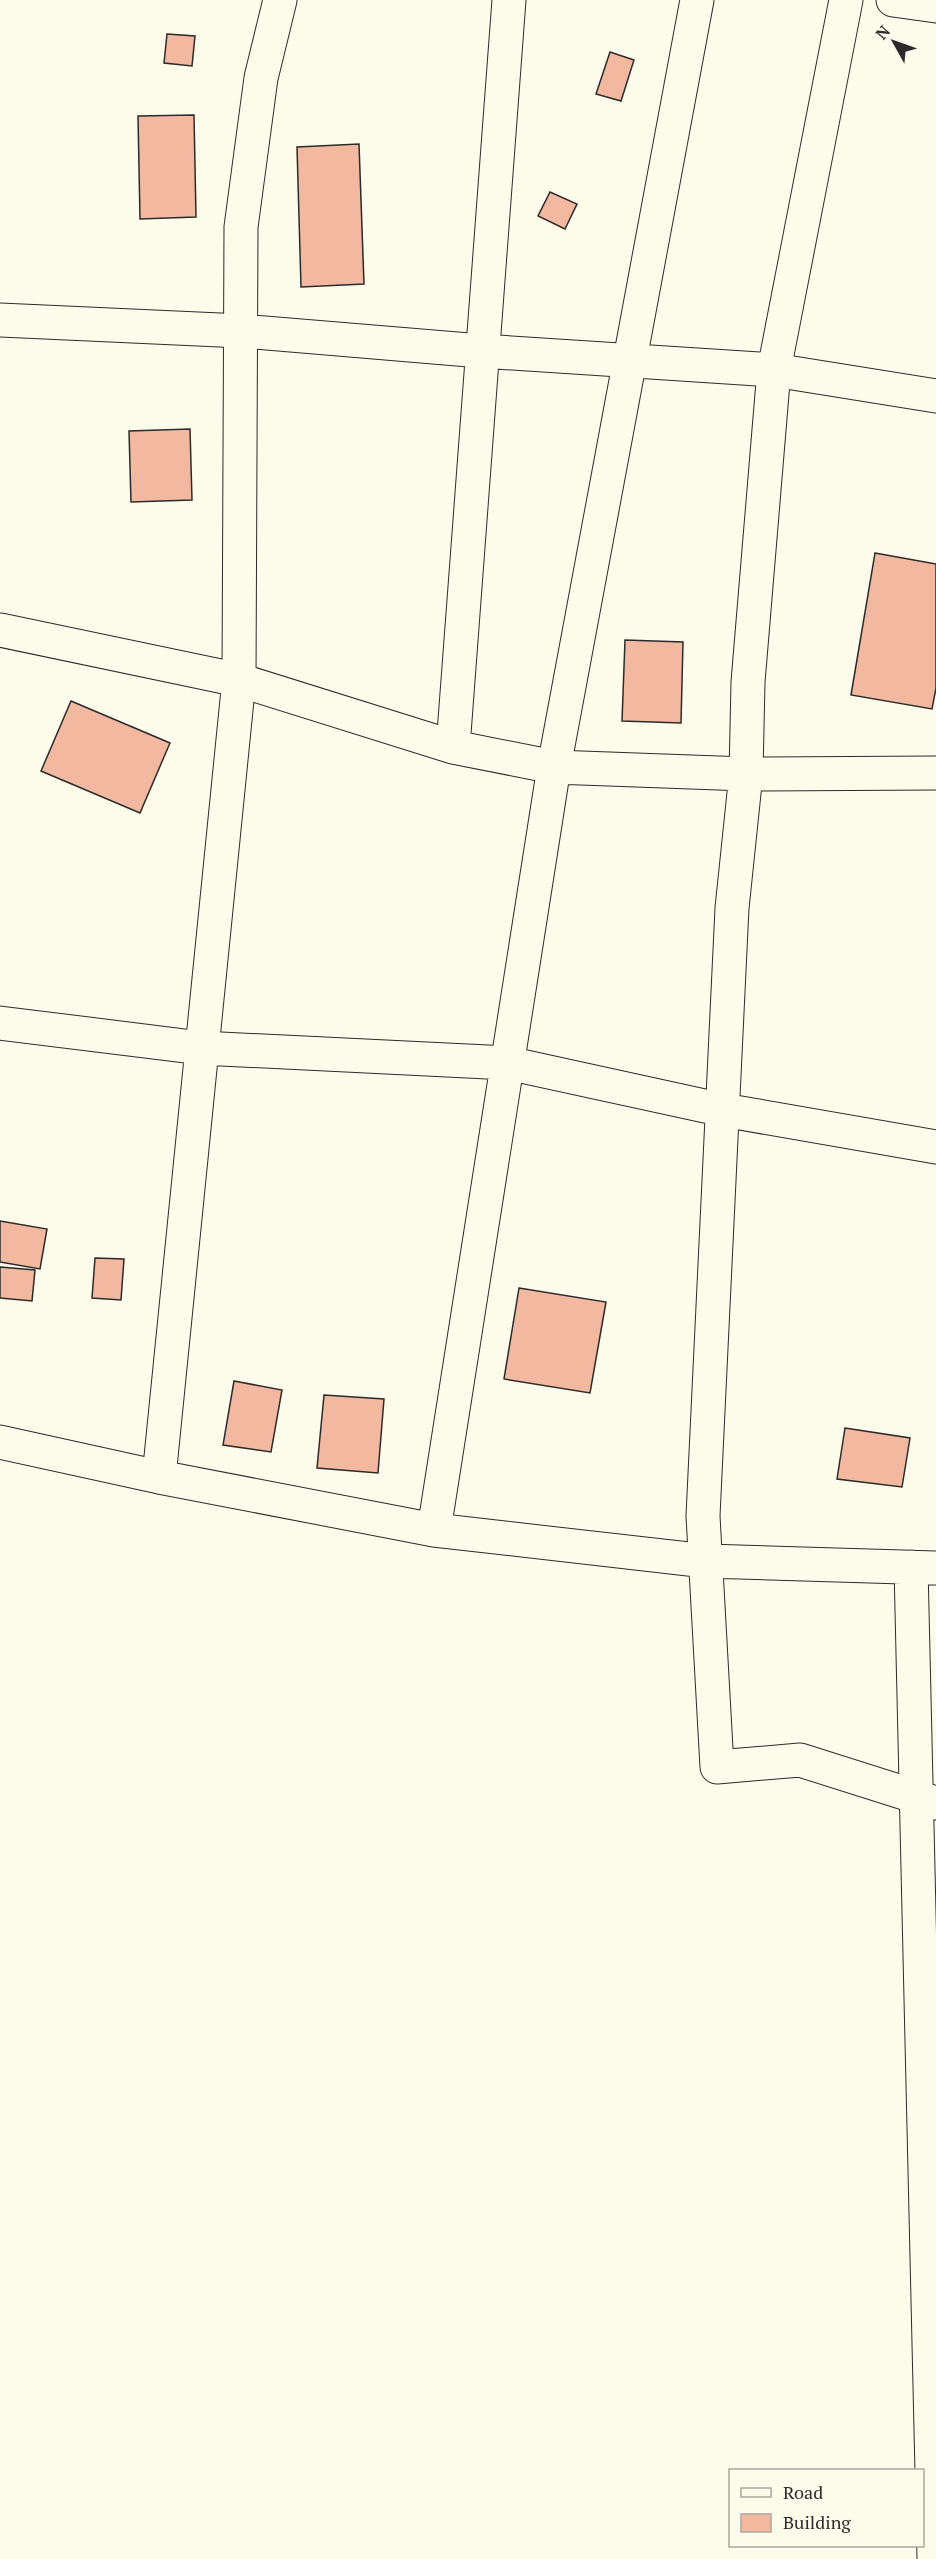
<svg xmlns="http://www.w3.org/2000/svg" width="936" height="2559" viewBox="0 0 936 2559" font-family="'PT Serif',serif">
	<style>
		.building { fill: #f2b8a0; stroke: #2b2b2b; stroke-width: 1.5 }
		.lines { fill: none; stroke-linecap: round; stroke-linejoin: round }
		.minor-casing { stroke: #2b2b2b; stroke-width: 35 }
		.minor { stroke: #fdfbea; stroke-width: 33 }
	</style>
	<rect width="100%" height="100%" fill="#fdfbea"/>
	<path class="building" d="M 167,34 L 195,36 L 192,66 L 164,63 Z
		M 610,52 L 634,60 L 621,101 L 596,94 Z
		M 194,115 L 196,217 L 140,219 L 138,116 Z
		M 359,144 L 364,284 L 301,287 L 297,147 Z
		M 550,192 L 577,204 L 565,229 L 538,216 Z
		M 190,429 L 192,500 L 131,502 L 129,431 Z
		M 875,553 L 936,564 L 936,688 L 932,709 L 851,695 Z
		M 625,640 L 683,642 L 681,723 L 622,721 Z
		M 71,701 L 170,743 L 140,813 L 41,771 Z
		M 0,1221 L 47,1229 L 40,1269 L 0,1262 Z
		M 95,1258 L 124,1259 L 121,1300 L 92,1298 Z
		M 0,1267 L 35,1270 L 32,1301 L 0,1298 Z
		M 519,1288 L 606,1302 L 590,1393 L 504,1379 Z
		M 234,1381 L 282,1390 L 271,1452 L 223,1445 Z
		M 324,1395 L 384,1399 L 378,1473 L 317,1468 Z
		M 845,1428 L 910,1438 L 902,1487 L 837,1479 Z"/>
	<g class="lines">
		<g class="minor-casing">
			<path id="minor" d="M 893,0 L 936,6
				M 0,320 L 242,331 L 481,351 L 774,370 L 846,0
				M 936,396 L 774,370 L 748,682 L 746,774 L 732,908 L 703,1516 L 717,1767 L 800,1760 L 936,1803
				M 0,630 L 239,680 L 453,747 L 554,767 L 746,774 L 936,773
				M 453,747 L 509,0
				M 0,1023 L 201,1048 L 508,1063 L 723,1110 L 936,1147
				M 0,1442 L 159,1477 L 434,1530 L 706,1561 L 936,1568
				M 159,1477 L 239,680 L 241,227 L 261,78 L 280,0
				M 434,1530 L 554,767 L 697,0
				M 911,1567 L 934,2559"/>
		</g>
		<use href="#minor" class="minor"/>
	</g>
	<rect x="729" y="2469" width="195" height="78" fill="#fdfbea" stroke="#a9a89e" stroke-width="1.5"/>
	<rect x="741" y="2488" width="30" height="9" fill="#fdfbea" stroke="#a9a89e" stroke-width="1.5"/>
	<text x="783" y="2499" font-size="18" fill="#2b2b2b">Road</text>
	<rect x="741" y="2514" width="30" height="18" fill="#f2b8a0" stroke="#a9a89e" stroke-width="1.5"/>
	<text x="783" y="2529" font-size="18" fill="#2b2b2b">Building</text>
	<g transform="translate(894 42) rotate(310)" stroke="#fdfbea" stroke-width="4.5" paint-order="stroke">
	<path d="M0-4.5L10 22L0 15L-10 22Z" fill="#2b2b2b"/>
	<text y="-9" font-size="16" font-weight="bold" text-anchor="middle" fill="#2b2b2b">N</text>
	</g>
</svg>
